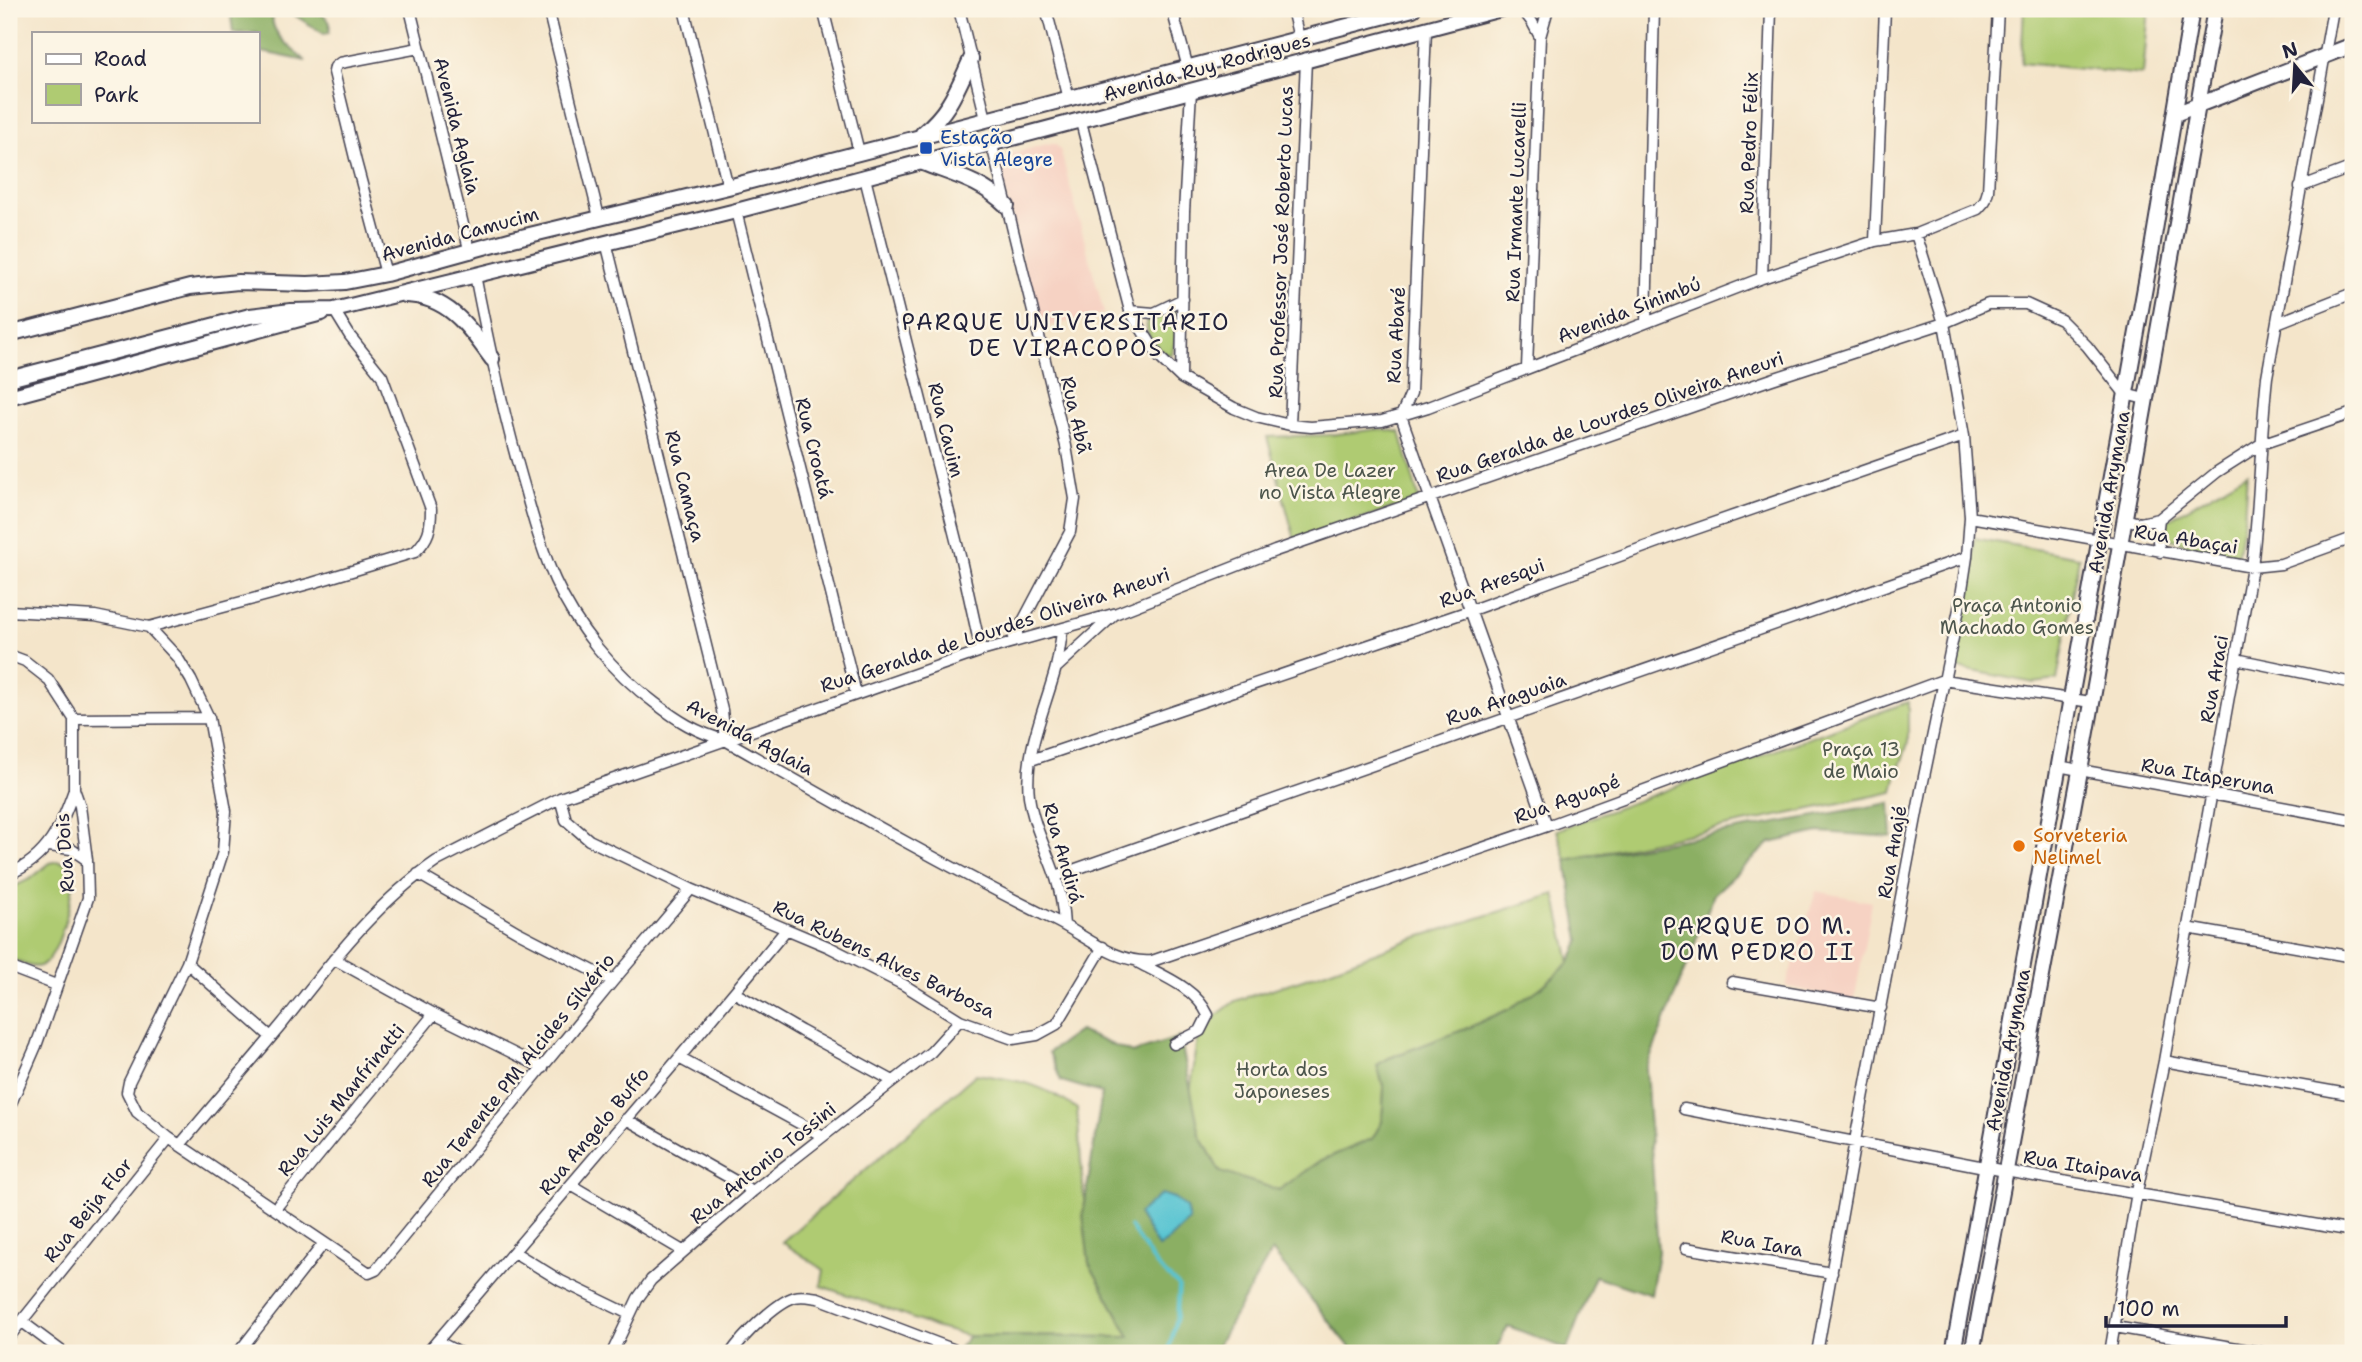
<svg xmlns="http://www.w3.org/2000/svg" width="2362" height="1362" viewBox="0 0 2362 1362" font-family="'Shantell Sans',sans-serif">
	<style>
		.built { fill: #f6d2c3 }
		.green { fill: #afcb72; stroke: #687656; stroke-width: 2 }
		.forest { fill: #8baf64; stroke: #566850; stroke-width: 2 }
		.water { fill: #58c4d2; stroke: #3d7386; stroke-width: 2 }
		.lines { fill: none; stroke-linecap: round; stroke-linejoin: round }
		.stream { stroke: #58c4d2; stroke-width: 3.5 }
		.street-casing { stroke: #423f50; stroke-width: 13 }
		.secondary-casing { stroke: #423f50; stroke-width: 18 }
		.primary-casing { stroke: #423f50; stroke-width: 18 }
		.street { stroke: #fff; stroke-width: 10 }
		.secondary { stroke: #fff; stroke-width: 14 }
		.primary { stroke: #fff; stroke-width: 14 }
		.transit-dot { fill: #1a4fb4; stroke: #fcf5e5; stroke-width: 2.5 }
		.food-dot { fill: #e8710a; stroke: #fcf5e5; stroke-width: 2.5 }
		.labels { text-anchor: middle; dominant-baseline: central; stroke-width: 5; stroke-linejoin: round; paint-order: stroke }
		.street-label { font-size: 19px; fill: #22223b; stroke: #fcf5e5 }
		.transit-label { font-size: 19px; fill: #164399; stroke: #fcf5e5; text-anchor: start }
		.park-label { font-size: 19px; fill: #4c554c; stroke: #fcf5e5 }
		.food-label { font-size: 19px; fill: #c56008; stroke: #fcf5e5; text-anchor: start }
		.quarter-label { font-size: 23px; letter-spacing: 2px; fill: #22223b; stroke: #fcf5e5 }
	</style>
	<rect width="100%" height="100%" fill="#fcf5e5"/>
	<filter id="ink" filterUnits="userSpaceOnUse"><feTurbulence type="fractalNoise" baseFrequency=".0143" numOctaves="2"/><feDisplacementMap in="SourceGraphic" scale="14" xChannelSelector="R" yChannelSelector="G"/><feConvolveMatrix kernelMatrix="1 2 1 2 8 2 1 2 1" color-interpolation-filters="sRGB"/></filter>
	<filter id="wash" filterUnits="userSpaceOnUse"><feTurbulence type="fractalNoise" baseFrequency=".00686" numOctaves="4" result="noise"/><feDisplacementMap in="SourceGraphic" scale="28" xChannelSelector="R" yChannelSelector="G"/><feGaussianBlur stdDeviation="1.57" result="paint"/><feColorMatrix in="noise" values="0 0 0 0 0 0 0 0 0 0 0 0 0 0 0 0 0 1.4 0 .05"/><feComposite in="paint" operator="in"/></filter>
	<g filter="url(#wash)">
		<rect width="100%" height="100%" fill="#f4e5ca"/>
		<path class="built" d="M 1047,144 L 1055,144 L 1060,149 L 1104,313 L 1039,329 L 999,164 L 1003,156 Z
			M 1816,891 L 1872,902 L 1854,1002 L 1786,986 Z"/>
		<path class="green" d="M 2024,9 L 2149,9 L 2143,75 L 2021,63 Z
			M 1175,309 L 1176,337 L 1172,354 L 1165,355 L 1148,334 L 1146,321 Z
			M 1379,429 L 1400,432 L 1419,500 L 1295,540 L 1267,437 L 1329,435 Z
			M 2247,473 L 2244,519 L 2236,563 L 2163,536 L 2166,521 Z
			M 1974,538 L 2079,557 L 2057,680 L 2034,683 L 1952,667 C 1963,624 1974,582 1974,538 Z
			M 1908,702 L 1908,743 L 1896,777 L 1893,792 L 1566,860 L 1557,830 Z
			M 59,861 L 69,865 L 74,874 C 73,893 60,959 40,966 C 30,969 18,961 9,957 L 9,889 L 30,879 L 50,863 Z
			M 1555,894 L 1570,962 C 1551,979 1532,997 1510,1009 C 1472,1030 1429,1043 1389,1058 L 1377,1065 L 1384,1089 L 1382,1122 L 1372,1140 L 1322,1160 L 1279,1190 L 1220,1172 L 1200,1135 L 1190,1093 L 1198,1039 L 1217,1015 L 1235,1001 L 1318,974 L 1412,939 Z
			M 976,1074 C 1022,1081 1038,1082 1077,1109 L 1089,1263 L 1130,1337 L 969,1336 L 934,1327 L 877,1305 L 821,1286 L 824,1270 L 782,1242 Z"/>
		<path class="forest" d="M 230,9 L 276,9 C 262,28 293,50 306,61 L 257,51 L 257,33 L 233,33 Z
			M 285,9 C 302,9 320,6 330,23 L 329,33 L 324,34 Z
			M 1890,803 L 1892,837 L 1819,832 L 1770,843 L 1714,894 L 1646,1069 L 1658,1252 L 1651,1295 L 1595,1276 L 1567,1349 L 1508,1326 L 1494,1353 L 1354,1352 L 1272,1251 L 1213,1353 L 970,1353 L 958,1349 L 969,1336 L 1130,1337 L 1089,1263 L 1083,1215 L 1102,1093 L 1061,1081 L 1049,1052 L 1079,1031 L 1132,1053 L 1180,1037 L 1200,1135 L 1220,1172 L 1279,1190 L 1322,1160 L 1372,1139 L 1382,1122 L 1384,1089 L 1377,1065 L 1389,1058 L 1465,1029 L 1509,1009 L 1542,987 L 1569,963 L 1580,941 L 1566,860 Z"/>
		<path class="water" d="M 1161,1194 L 1174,1198 L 1186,1208 L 1189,1221 C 1177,1230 1170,1242 1158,1247 L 1138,1214 Z"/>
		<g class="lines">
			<path class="stream" d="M 1130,1227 L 1158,1267 L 1179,1286 L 1177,1317 L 1168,1353"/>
		</g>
	</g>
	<g filter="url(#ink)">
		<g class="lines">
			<g class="street-casing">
				<path id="street" d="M 410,9 L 470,253
					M 548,9 L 599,217
					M 684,9 L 728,187
					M 823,9 L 859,152
					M 959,9 L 986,119
					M 1046,9 L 1069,99
					M 1172,9 L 1188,68
					M 1292,9 L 1299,38
					M 1522,9 L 1532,22 L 1540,37
					M 1426,29 L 1411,393 L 1401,416 L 1547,826
					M 1081,122 L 1130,311 L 1159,357 L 1181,378 L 1234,408 L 1256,417 L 1290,425 L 1311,427 L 1382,421 L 1428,407 L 1762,278 L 1875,241 L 1916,234 L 1978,209 L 1985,201 L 1988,191 L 1998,9
					M 992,145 L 1066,446 L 1075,499 L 1070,532 L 1012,642
					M 865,178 L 961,560 L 981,651
					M 2300,187 L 2353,167
					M 736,211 L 856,694
					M 1875,241 L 1885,9
					M 606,242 L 722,710 L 725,740
					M 386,274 L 356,162 L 334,72 L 335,67 L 340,63 L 419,48
					M 475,275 C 489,347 504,418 525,489 C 533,519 542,551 555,580 C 576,627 613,672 655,703 C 677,720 697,733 725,740 C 834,802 943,865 1056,921 C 1086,936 1116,964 1152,961 L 1547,826 L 1943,680 L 2091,702
					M 1762,278 L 1771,9
					M 1130,311 L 1154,313 L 1183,299
					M 1646,322 L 1654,9
					M 2277,323 L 2353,293
					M 1527,368 L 1540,37 L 1548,9
					M 1181,378 L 1184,212 L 1191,91
					M 1290,425 L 1306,60
					M 1970,517 L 2252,567 L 2281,564 L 2353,538
					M 2124,519 L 2140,523 L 2159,519 L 2217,472 L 2261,444 L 2353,413
					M 2159,519 L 2157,535 L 2160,552
					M 9,611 L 95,616 L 149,627 L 177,657 L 191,680 L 209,718 L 226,811 L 223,852 L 187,963 L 129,1082 L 127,1092 L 137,1112 L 169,1138 L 369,1273 L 376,1270 L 613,981 L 691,889
					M 149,627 L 312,583 L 415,552 C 429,538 431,529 431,509 L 382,376 L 350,336 L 334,310
					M 1063,628 C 1060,642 1059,657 1055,671 C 1044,711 1024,754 1029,796 C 1033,826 1047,850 1056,878 C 1061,893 1063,909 1064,925
					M 9,655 L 25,661 L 48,679 L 74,719 L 74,789 L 80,806 L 87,860 L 88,898 L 36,1046 L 9,1108
					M 2236,659 L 2353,683
					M 1056,668 L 1115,614
					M 74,719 L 209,718
					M 1031,760 L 1469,611 L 1661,541 L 1964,436
					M 2058,766 L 2353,820
					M 560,798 L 566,820 L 589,840 L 691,889 L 829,947 L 904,985 L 960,1020 L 1013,1039 L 1037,1035 L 1057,1024 L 1103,947
					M 49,846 L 71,849 L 87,860
					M 9,874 C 48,858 61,827 74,790
					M 418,874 L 518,932 L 613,981
					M 1056,876 L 1967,557
					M 2187,928 L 2353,957
					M 334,959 L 434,1014 L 543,1068
					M 187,963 L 271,1037
					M 1139,963 C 1163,976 1196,988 1208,1015 L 1200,1031 L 1174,1044
					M 9,967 L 56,985
					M 1732,982 L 1881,1008
					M 735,993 L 801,1031 L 893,1081
					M 679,1058 L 823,1136
					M 2164,1061 L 2353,1095
					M 1684,1109 L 2005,1171 L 2353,1231
					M 626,1119 L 753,1191
					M 180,1145 C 214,1104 249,1064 283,1023 C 329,965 375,903 437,861 L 560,798 L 981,651 L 1117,613 L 1275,551 L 1772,379 L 1944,323 L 1988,304 L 2026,304 L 2061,320 L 2087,346 L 2125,394 L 2145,399
					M 571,1185 L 683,1251
					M 275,1209 L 434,1014
					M 1686,1248 L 1832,1273
					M 514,1252 L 561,1281 L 629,1314
					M 21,1321 L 64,1353
					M 2115,1327 L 2266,1353
					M 9,1337 L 169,1138
					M 437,1341 L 460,1353
					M 238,1353 L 324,1243
					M 427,1353 L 679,1058 L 786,930
					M 612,1353 L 638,1298 L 651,1280 L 753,1191 L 931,1052 L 960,1020
					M 731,1353 C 742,1337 776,1302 795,1297 C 802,1295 811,1297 818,1298 L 963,1353
					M 1817,1353 L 1855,1141 L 1921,791 L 1959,609 L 1967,557 L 1970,517 L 1964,436 L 1944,323 L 1916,234
					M 2110,1353 L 2137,1192 L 2164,1061 L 2252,567 C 2260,504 2260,440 2267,377 L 2333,9"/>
			</g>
			<g class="secondary-casing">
				<path id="secondary" d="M 2175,114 L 2353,45
					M 9,397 L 322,313
					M 1953,1353 L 2151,254 L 2192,9
					M 1972,1353 L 2080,771 L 2215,9"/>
			</g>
			<g class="primary-casing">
				<path id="primary" d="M 923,133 C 950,111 957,89 971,59
					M 923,163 C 957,176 981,181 1007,206
					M 405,295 C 448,296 469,327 492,359
					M 9,334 L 190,287 L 238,282 L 308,284 L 345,282 L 386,274 L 513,239 L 728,187 L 1413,9
					M 9,379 L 250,316 L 291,311 L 334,310 L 736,211 L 1501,9"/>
			</g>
			<use href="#street" class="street"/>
			<use href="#secondary" class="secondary"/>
			<use href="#primary" class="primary"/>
		</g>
	</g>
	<rect class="transit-dot" x="919" y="141" width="14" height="14" rx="3.5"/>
	<circle class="food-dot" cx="2019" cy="846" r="7"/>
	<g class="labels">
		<g class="street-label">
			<text transform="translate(1207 67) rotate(-15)">Avenida Ruy Rodrigues</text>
			<text transform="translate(457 126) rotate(76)">Avenida Aglaia</text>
			<text transform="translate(1749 143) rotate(-88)">Rua Pedro Félix</text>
			<text transform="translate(1516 202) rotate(-88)">Rua Irmante Lucarelli</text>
			<text transform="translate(460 234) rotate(-15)">Avenida Camucim</text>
			<text transform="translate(1281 242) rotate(-88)">Rua Professor José Roberto Lucas</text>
			<text transform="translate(1629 310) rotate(-21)">Avenida Sinimbú</text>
			<text transform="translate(1396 335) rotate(-87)">Rua Abaré</text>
			<text transform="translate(1076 415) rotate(77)">Rua Abã</text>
			<text transform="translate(1610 417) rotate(-19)">Rua Geralda de Lourdes Oliveira Aneuri</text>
			<text transform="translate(946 430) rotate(76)">Rua Cauim</text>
			<text transform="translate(814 448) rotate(76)">Rua Croatá</text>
			<text transform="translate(685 486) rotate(76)">Rua Camaça</text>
			<text transform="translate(2109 492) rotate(-80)">Avenida Arymana</text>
			<text transform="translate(2186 539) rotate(9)">Rua Abaçai</text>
			<text transform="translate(1492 583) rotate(-20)">Rua Aresqui</text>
			<text transform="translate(995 630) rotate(-18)">Rua Geralda de Lourdes Oliveira Aneuri</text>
			<text transform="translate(2214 679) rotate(-80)">Rua Araci</text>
			<text transform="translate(1506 699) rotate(-19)">Rua Araguaia</text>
			<text transform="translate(750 737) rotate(28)">Avenida Aglaia</text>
			<text transform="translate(2208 776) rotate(10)">Rua Itaperuna</text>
			<text transform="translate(1567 799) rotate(-20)">Rua Aguapé</text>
			<text transform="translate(1892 852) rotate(-80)">Rua Anajé</text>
			<text transform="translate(65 853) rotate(-94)">Rua Dois</text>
			<text transform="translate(1063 853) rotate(74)">Rua Andirá</text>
			<text transform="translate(884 959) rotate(26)">Rua Rubens Alves Barbosa</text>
			<text transform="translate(2008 1050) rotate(-79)">Avenida Arymana</text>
			<text transform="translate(518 1070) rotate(-51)">Rua Tenente PM Alcides Silvério</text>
			<text transform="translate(341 1100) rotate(-51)">Rua Luis Manfrinatti</text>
			<text transform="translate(594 1131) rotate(-50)">Rua Angelo Buffo</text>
			<text transform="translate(763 1163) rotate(-39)">Rua Antonio Tossini</text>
			<text transform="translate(2083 1166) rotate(9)">Rua Itaipava</text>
			<text transform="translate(88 1210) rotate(-51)">Rua Beija Flor</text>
			<text transform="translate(1762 1243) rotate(10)">Rua Iara</text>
		</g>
		<g class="transit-label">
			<text x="940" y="137">Estação<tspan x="940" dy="22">Vista Alegre</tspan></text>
		</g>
		<g class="park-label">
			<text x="1330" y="470">Area De Lazer<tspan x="1330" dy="22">no Vista Alegre</tspan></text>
			<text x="2017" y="605">Praça Antonio<tspan x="2017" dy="22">Machado Gomes</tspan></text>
			<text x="1861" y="749">Praça 13<tspan x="1861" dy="22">de Maio</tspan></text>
			<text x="1282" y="1069">Horta dos<tspan x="1282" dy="22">Japoneses</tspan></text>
		</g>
		<g class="food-label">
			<text x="2033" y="835">Sorveteria<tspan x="2033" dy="22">Nelimel</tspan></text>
		</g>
		<g class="quarter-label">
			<text x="1066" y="322">PARQUE UNIVERSITÁRIO<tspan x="1066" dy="26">DE VIRACOPOS</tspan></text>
			<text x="1758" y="926">PARQUE DO M.<tspan x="1758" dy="26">DOM PEDRO II</tspan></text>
		</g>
	</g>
	<rect width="2362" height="1362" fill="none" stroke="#fcf5e5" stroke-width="35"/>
	<rect x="32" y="32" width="228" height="91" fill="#fcf5e5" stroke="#a5a1a1" stroke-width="2"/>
	<rect x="46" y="54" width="35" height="10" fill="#ffffff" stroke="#a5a1a1" stroke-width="2"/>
	<text x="94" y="66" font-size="21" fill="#22223b">Road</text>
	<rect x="46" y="84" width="35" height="21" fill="#afcb72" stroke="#a5a1a1" stroke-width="2"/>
	<text x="94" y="102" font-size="21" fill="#22223b">Park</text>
	<g transform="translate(2295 66) rotate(342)" stroke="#fcf5e5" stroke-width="5" paint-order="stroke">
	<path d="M0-5L12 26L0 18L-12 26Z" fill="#22223b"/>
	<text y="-10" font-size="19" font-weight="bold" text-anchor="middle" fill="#22223b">N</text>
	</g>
	<path d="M2106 1316v10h180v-10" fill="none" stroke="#22223b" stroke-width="3.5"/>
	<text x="2117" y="1316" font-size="21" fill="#22223b" stroke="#fcf5e5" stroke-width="5" paint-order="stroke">100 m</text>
</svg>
